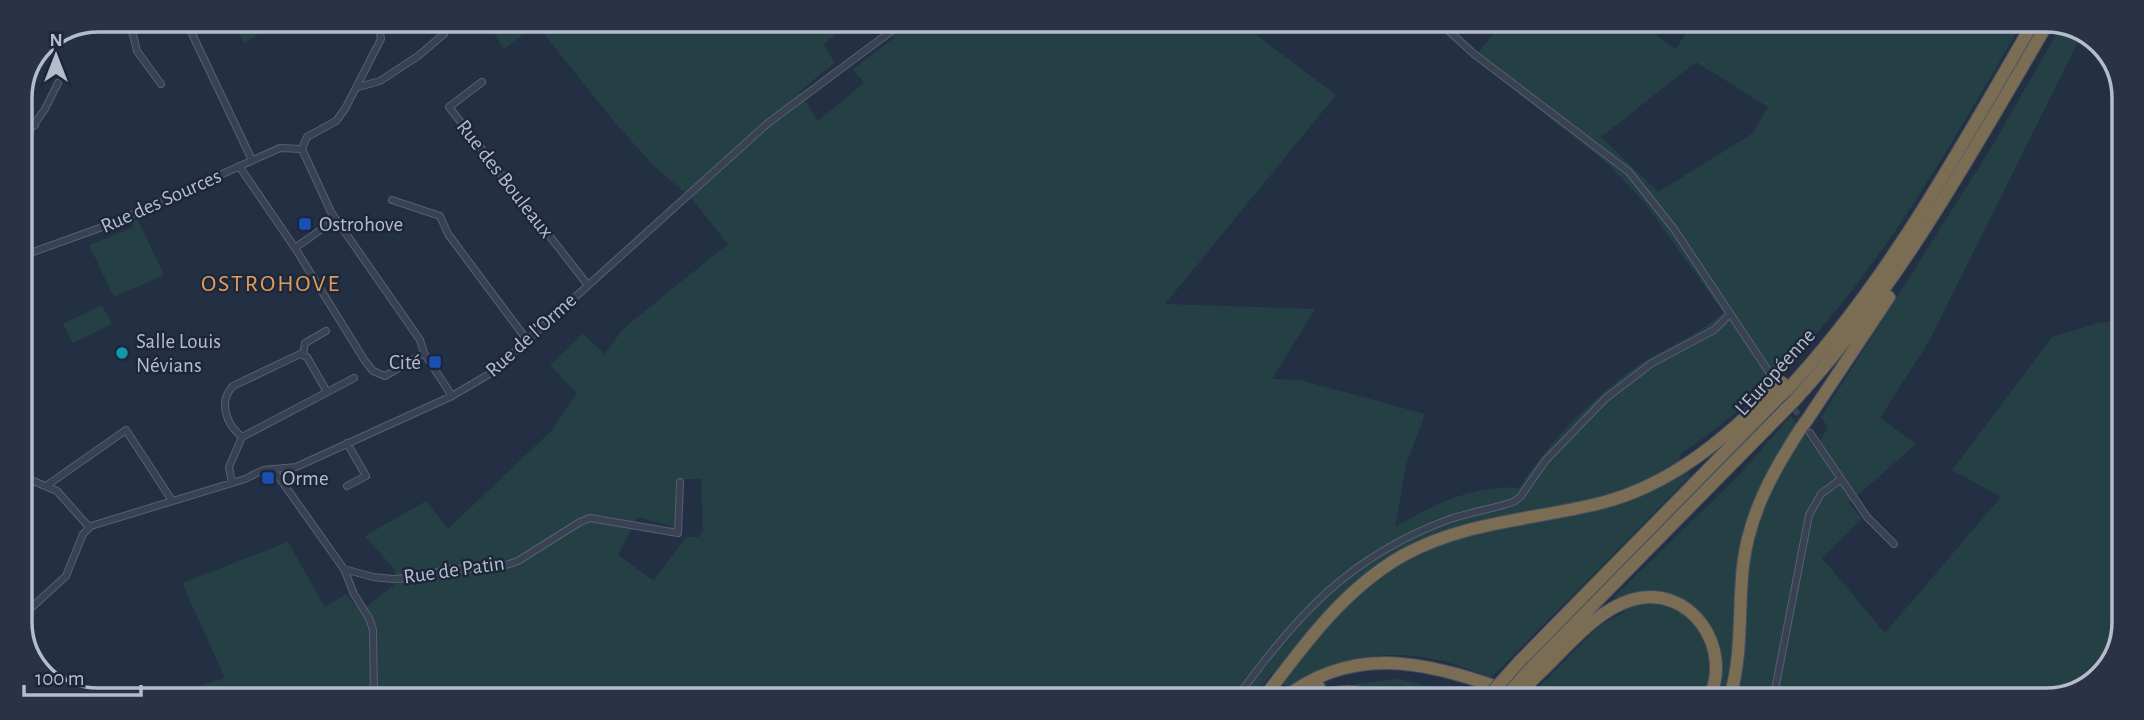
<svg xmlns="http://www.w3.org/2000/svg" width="2144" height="720" viewBox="0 0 2144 720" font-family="'Alegreya Sans',sans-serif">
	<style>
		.green { fill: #254045; fill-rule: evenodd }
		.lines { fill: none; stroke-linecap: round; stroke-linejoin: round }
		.street-tunnel { stroke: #394559; stroke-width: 6; stroke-dasharray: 6 3; stroke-linecap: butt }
		.street-casing { stroke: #566071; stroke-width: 8 }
		.highway-casing { stroke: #434d5e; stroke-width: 14 }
		.street { stroke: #384253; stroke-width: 6 }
		.highway { stroke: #7a6d54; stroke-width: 12 }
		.highway-bridge-casing { stroke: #434d5e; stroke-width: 14; stroke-linecap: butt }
		.highway-bridge { stroke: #7a6d54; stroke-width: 12 }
		.transit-dot { fill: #1a4fb4; stroke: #1d2739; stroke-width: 2.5 }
		.culture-dot { fill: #0f9aa8; stroke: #1d2739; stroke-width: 2.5 }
		.labels { text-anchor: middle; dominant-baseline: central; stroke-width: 5; stroke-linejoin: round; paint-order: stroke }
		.street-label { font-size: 21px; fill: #b5bdcd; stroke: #1d2739 }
		.poi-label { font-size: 21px; fill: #b5bdcd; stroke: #1d2739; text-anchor: start }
		.quarter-label { font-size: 24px; letter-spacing: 2px; fill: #e19c5d; stroke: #1d2739 }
		.rim { fill: none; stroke: #b5bdcd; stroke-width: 3.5 }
	</style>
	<rect width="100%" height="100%" fill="#233044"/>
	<path class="green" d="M 233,20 L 280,20 L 244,43 Z
		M 485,20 L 852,21 L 824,44 L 834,63 L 799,92 L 818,121 L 864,83 L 853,69 L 894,38 L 876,21 L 1239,22 L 1336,95 L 1165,304 L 1315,309 L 1272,379 L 1300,380 L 1425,414 L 1406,465 L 1395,527 C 1433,505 1474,484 1519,488 C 1546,445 1599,391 1642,363 C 1670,345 1700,335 1723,312 L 1645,203 L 1608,164 L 1474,58 L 1503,22 L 1637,22 L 1676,49 L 1693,22 L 2022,23 C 1929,182 1837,351 1679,455 L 1690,476 L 1491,678 C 1416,645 1358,647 1287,687 L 1272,673 L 1252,699 L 164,697 L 225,678 L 182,583 L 288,542 L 325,607 L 346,594 L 361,611 L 394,585 L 395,570 L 365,536 L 426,501 L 448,529 L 552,430 L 577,393 L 550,365 L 583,334 L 605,354 L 623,329 L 728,244 L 691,198 L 655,167 L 616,124 L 536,24 L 504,49 ZM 1696,62 L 1768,107 L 1752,134 L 1658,192 L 1601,137 ZM 676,479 L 701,479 L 703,531 L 699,537 L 686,537 L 654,581 L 618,555 L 638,517 L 674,527 Z
		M 2063,23 L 2071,23 L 2083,32 L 1928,343 L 1880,418 L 1916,444 L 1849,503 L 1862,519 L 1822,558 L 1885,633 L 2001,497 L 1952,470 L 2052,337 L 2099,323 L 2123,320 L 2121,647 L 2094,685 L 2047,701 L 1558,700 L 1534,692 L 1599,626 L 1625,612 L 1614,597 L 1741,473 L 1791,416 L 1816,450 L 1828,427 L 1821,417 L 1988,153 Z
		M 137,218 L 164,275 L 114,297 L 89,245 L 134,227 L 132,221 Z
		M 102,305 L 112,324 L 73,343 L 63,324 Z
		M 1398,679 L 1470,696 L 1468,700 L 1344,699 L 1356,684 Z"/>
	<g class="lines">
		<path class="street-tunnel" d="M 1790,402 L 1810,433"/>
		<g class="street-casing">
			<path id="street" d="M 129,19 L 137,51 L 161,84
				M 185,19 L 252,160
				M 1439,22 L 1474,54 L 1629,172 L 1674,229 L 1773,378
				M 482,82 L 449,107 L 587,284
				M 358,87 L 380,81 L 418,56 L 444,34 L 441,20
				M 19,124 L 35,125
				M 19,146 L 45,109 L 58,83
				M 302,149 L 331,212 L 420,340 L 424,353 L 452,396
				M 302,149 L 307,137 L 336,121 L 345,109 L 381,39 L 378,20
				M 239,166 L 295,248
				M 392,200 L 440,216 L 448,234 L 527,340
				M 336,219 L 295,248 L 365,361 L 373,371 L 385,376 L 424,353
				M 19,257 L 111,224 L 280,148 L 302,149
				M 303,354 L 305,343 L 326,331
				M 327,392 L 307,357 L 300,354 L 233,386 C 218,402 226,424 242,437 L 354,378
				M 1810,433 L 1867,517 L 1894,544
				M 273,469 L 344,569 L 354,594 L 369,618 L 373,630 L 374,697
				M 19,475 L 57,491 L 89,527
				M 232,483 L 229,467 L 242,437
				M 46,486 L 126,430 L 171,499
				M 347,486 L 366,476 L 347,443
				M 344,569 L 373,577 L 393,579 L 421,577 L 447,569 L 497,568 L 518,561 L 580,522 L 590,518 L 678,533 L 680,482
				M 19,619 L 66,576 L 83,534 L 91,526 L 245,479 L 263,470 L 296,467 L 452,396 L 491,373 L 768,123 L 905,21
				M 57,686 L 69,679
				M 1236,699 C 1296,615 1351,555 1450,519 C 1471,512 1492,509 1513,502 L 1520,497 L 1546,460 L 1606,398 L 1652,363 L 1714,330 L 1730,314
				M 1773,700 L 1809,515 L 1821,494 L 1841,479"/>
		</g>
		<g class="highway-casing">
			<path id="highway" d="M 1787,390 C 1888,282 1959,150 2033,23
				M 1794,401 C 1898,288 1971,154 2048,23
				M 1807,420 L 1889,297
				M 1520,661 L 1780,396
				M 1533,666 L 1788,407
				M 1543,670 C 1569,645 1596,611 1631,600 C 1690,582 1735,649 1708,700
				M 1263,699 C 1303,646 1343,590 1402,556 C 1465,521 1533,520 1601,503 C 1671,485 1725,439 1775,389
				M 1283,699 C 1364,635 1448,670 1534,700
				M 1297,699 L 1319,687
				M 1316,699 C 1336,690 1358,689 1377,699
				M 1729,700 C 1743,657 1738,610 1743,566 C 1749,514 1773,471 1801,428"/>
		</g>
		<use href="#street" class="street"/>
		<use href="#highway" class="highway"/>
		<g class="highway-bridge-casing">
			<path id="highway-bridge" d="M 1775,389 L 1782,382
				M 1780,396 L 1787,390
				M 1788,407 L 1794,401
				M 1801,428 L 1807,420
				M 1513,699 L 1543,670
				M 1485,700 L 1520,661
				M 1502,700 L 1533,666"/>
		</g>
		<use href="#highway-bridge" class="highway-bridge"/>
	</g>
	<g class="transit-dot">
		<rect x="298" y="217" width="14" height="14" rx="3.5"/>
		<rect x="428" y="355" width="14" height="14" rx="3.5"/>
		<rect x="261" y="471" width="14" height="14" rx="3.5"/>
	</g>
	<circle class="culture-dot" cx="122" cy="353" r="7"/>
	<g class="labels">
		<g class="street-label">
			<text transform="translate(505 179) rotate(52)">Rue des Bouleaux</text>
			<text transform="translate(161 201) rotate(-24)">Rue des Sources</text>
			<text transform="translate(531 335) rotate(-42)">Rue de l'Orme</text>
			<text transform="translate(1775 372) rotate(-48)">L'Européenne</text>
			<text transform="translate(454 570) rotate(-8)">Rue de Patin</text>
		</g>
		<g class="poi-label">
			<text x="319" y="224">Ostrohove</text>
			<text x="136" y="341">Salle Louis<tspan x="136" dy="24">Névians</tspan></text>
			<text x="421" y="362" text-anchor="end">Cité</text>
			<text x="282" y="478">Orme</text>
		</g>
		<g class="quarter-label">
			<text x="271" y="284">OSTROHOVE</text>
		</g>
	</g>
	<path d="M0 0H2144V720H0ZM98 32H2046A66 66 0 0 1 2112 98V622A66 66 0 0 1 2046 688H98A66 66 0 0 1 32 622V98A66 66 0 0 1 98 32Z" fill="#293345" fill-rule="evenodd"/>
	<path class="rim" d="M98 32H2046A66 66 0 0 1 2112 98V622A66 66 0 0 1 2046 688H98A66 66 0 0 1 32 622V98A66 66 0 0 1 98 32Z"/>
	<g transform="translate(56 56)" stroke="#1d2739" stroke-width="5" paint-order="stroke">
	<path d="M0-5L12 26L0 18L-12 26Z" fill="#b5bdcd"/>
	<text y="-10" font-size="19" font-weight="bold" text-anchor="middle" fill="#b5bdcd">N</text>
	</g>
	<path d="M24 685v10h117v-10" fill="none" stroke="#b5bdcd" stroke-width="3.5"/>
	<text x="35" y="685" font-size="21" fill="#b5bdcd" stroke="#1d2739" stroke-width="5" paint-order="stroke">100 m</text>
</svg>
